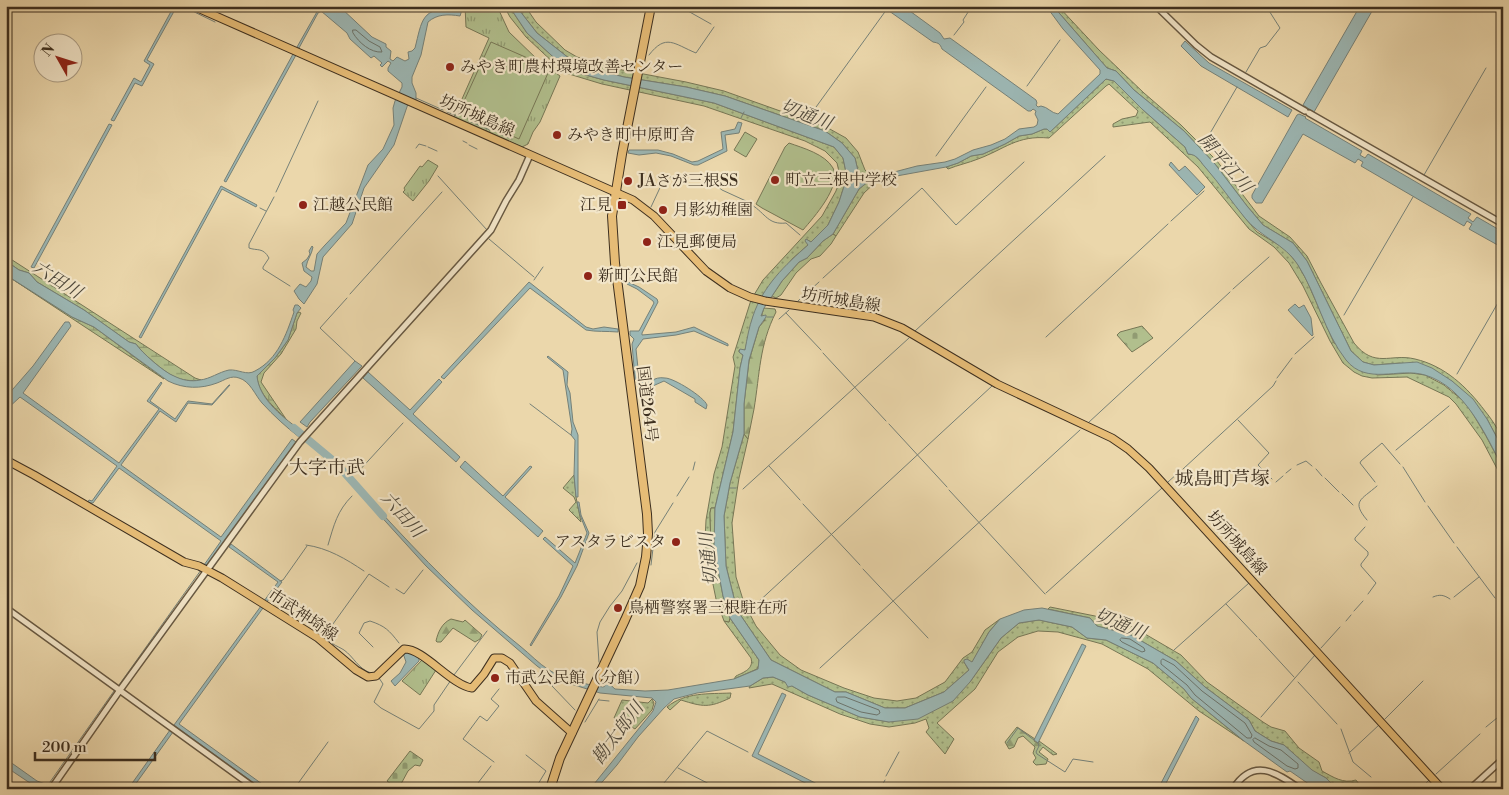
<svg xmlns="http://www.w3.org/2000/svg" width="1509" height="795" viewBox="0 0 1509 795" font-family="'Libre Bodoni','Noto Serif JP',serif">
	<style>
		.grass { fill: url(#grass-dots); stroke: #777756 }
		.forest { fill: url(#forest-firs); stroke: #777756 }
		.wetland { fill: url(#wetland-marsh); stroke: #777756 }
		.cemetery { fill: url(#cemetery-stones); stroke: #777756 }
		.park { fill: url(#park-tufts); stroke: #777756 }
		.garden { fill: #b1bf8d; stroke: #777756 }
		.water { fill: #9cb7b4; stroke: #768178 }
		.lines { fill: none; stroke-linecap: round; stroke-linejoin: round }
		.shore { stroke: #6c736a; stroke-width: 1 }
		.stream { stroke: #768178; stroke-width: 1 }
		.river { stroke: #9cb7b4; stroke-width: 8 }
		.minor-casing { stroke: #685942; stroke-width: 8 }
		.major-casing { stroke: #3d2f1f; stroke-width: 9 }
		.highway-casing { stroke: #3d2f1f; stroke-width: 10 }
		.minor { stroke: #f2e5c8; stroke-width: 5 }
		.major { stroke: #e6bc76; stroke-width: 7 }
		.highway { stroke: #e6bc76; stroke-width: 8 }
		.poi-dot { fill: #8f2418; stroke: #f2e5c8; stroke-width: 2 }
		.labels { text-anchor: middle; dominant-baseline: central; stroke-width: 4.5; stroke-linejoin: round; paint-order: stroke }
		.poi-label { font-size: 16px; fill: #3d2f1f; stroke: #f2e5c8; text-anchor: start }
		.street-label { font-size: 16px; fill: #3d2f1f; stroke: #f2e5c8 }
		.water-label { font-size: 18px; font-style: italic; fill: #504a3d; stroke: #f2e5c8 }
		.quarter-label { font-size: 19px; fill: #3d2f1f; stroke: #f2e5c8 }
	</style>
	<defs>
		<pattern id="grass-dots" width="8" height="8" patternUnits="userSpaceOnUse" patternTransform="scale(1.25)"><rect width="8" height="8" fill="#b1bf8d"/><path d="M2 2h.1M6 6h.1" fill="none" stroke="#919c73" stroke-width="1.8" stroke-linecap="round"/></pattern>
		<pattern id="forest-firs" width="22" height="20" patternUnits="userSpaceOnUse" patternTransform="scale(1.25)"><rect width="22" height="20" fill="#b1bf8d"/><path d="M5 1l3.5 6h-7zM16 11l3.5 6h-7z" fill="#919c73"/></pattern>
		<pattern id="wetland-marsh" width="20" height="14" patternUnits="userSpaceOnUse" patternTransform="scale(1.25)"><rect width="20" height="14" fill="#b1bf8d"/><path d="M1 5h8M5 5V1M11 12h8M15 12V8" fill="none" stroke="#919c73"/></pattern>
		<pattern id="cemetery-stones" width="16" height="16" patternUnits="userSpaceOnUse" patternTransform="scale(1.25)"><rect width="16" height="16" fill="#b1bf8d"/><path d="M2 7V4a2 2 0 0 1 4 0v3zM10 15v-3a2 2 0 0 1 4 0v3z" fill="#919c73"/></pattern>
		<pattern id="park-tufts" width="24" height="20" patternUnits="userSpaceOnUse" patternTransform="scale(1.25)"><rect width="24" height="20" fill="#b1bf8d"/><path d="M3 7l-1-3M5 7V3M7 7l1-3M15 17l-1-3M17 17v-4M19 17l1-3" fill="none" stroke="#919c73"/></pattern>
	</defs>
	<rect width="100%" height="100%" fill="#ebd7ab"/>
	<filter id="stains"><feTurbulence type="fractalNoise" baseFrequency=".004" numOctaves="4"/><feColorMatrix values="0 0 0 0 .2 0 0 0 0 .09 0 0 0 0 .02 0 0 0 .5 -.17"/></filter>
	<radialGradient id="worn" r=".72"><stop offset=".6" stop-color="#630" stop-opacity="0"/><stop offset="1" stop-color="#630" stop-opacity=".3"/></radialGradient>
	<path class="grass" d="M 504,6 L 509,6 L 527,33 L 561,64 L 575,72 L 604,80 L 714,103 L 834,147 L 843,158 L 847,177 L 839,202 L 828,225 L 811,242 L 806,239 L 808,245 L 792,259 L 753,317 L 745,350 L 739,350 L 739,352 L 743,355 L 740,368 L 733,432 L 715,508 L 711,508 L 710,513 L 711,549 L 707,555 L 705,540 L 706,520 L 714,474 L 722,447 L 735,366 L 733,357 L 751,300 L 763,280 L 822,216 L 836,191 L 840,176 L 837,163 L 825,151 L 805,141 L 704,106 L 602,84 L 569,74 L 557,66 L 526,37 L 510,17 Z
		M 516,6 L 525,6 L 536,22 L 565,50 L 577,57 L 617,69 L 686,82 L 724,91 L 828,128 L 846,138 L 858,152 L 865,170 L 870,175 L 861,175 L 858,171 L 855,158 L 842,143 L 825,131 L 725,96 L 686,87 L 624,77 L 582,66 L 570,59 L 537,33 Z
		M 1053,6 L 1058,6 L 1099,50 L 1144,93 L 1181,125 L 1217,161 L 1259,216 L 1290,237 L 1307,256 L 1321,283 L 1354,343 C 1375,369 1390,353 1415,359 C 1445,366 1467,387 1485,411 C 1493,421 1503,435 1503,449 L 1487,419 L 1452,381 L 1400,363 L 1374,365 L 1363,362 L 1351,351 L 1307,261 L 1293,243 L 1263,225 L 1247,206 L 1215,164 L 1184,131 L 1134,90 L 1116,71 L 1107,68 Z
		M 1106,79 L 1114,81 L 1142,109 L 1185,147 L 1188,154 L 1195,155 L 1215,178 L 1246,219 L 1257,232 L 1284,248 L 1297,263 L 1307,281 L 1334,343 L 1377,375 L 1411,373 L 1425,375 L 1444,385 L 1467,404 L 1486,436 L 1503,468 L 1503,480 L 1482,440 L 1456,404 L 1449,397 L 1407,377 L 1372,378 L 1362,376 L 1354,372 L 1343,363 L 1330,341 L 1303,286 L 1289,263 L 1274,247 L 1249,229 L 1198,167 L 1150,122 L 1113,127 L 1113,124 L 1122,119 L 1136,116 L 1138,111 L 1109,84 L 1106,86 L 1049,138 C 1017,135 1005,149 978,159 C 968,163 958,165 948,169 L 946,167 L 958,163 L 971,156 L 983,154 L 1005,144 L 1019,136 L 1032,134 L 1044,129 L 1047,129 L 1050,132 Z
		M 879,179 L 864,193 L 836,236 L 833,234 L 859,189 L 869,181 Z
		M 744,434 L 748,439 L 739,478 L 732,523 L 736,577 L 744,603 L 756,626 L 780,655 L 801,670 L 844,688 L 874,698 L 897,701 L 916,698 L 945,682 L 963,658 L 972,652 L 985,630 L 1000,619 L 989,632 L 972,663 L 967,659 L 964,662 L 969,670 L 944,692 L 905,708 L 885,708 L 846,692 L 835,692 L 771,660 L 737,610 L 726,566 L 724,516 L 730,483 Z
		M 574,475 L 576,497 L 581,522 L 569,510 L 576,502 L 574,497 L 563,488 Z
		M 1050,607 L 1095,616 L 1116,626 L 1121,623 L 1133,627 L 1181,655 L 1207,682 L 1263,722 L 1271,727 L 1285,731 L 1299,748 L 1319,762 L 1322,771 C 1333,777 1343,784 1356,780 L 1359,784 L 1355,785 L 1351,789 L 1337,789 L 1326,778 L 1312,771 L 1284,745 L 1271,741 L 1255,731 L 1249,720 L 1205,687 L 1176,661 L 1131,635 L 1097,626 L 1090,618 L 1048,609 Z
		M 730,618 L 759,660 L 759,665 L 757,669 L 734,679 L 736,676 C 744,672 754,669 751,658 L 724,621 L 729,622 Z
		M 1039,620 L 1072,627 L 1087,638 L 1106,640 L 1153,663 L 1184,689 L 1191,698 L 1244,741 L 1199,711 L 1148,669 L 1102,644 L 1058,632 L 1038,631 L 1018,637 L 998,652 L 975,689 L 937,723 L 954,739 L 945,754 L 926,732 L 929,728 L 926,719 L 915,723 L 889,727 L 870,724 L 840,714 L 772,684 L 749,688 L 750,686 L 763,678 L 773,677 L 785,682 L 808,695 L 860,717 L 889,722 L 970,682 L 1001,638 L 1019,623 Z
		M 731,693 L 730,698 C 709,708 703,707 681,700 L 670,710 L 667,707 C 685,692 709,694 731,693 Z
		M 652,699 L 654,703 L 652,710 L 635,729 C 628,724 621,722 614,718 L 622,700 L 648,703 Z"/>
	<path class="forest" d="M 833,234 L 836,236 L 831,244 L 820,256 L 811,259 L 796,273 L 781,295 L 776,298 L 772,296 L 782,281 L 799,262 L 807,258 L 823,241 Z
		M 764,308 L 775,309 L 776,312 C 759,346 760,373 754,409 C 752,419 750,429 748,439 L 744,434 L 744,404 L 749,361 L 759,327 L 765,320 L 761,317 Z
		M 711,508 L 715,508 L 714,548 L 723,596 L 730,618 L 729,622 L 724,621 L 716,599 L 707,555 L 711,549 L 710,513 Z
		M 451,619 L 463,622 L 465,620 L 482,635 L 480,639 L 475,642 L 453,628 L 441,642 L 437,642 L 436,641 C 438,632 442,623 451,619 Z
		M 1017,727 L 1035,739 L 1034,741 L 1038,743 L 1039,741 L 1057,754 L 1053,755 L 1043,747 L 1039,752 L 1048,759 L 1046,764 L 1036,765 L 1033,762 L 1036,758 L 1033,753 L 1035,747 L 1023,736 L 1018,738 L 1014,747 L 1009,749 L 1005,742 Z"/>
	<path class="wetland" d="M 6,256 L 195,378 L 201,380 C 191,381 182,381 173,376 C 164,372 141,352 136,344 L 129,342 L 84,310 L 37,282 L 29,273 L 19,270 L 6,261 Z
		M 6,275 L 72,317 L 94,327 L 164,379 Z
		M 299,312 L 301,313 L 297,321 L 296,329 L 281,354 L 264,373 L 261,382 L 286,419 C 274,407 258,394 257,376 L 275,358 L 288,340 L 297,313 Z"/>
	<path class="cemetery" d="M 1142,326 L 1153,338 L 1132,352 L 1117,335 L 1120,332 Z
		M 410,751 L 423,760 L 420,766 L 415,765 L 408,771 L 401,784 L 403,787 L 402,789 L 395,789 L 395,787 L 387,781 Z"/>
	<path class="park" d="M 465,6 L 497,6 L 509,32 L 539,61 L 560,76 L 540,122 L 533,132 L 528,144 L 522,147 L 454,117 L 489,38 L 466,27 Z
		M 428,160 L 438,166 L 429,181 L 413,201 L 403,192 L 405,190 L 404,188 L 420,166 L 422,167 Z
		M 422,660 L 436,670 L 420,695 L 402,681 Z"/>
	<path class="garden" d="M 491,42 L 539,63 L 548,73 L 519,139 L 459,112 Z
		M 745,132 L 757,139 L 746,157 L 734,150 Z
		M 789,143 C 803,148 825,154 833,168 C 842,186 814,217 803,230 L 762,208 L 756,204 L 785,147 Z"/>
	<path class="water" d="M 174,6 L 177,6 L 147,60 L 154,64 L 142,86 L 135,83 L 114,121 L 111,120 L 134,78 L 141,82 L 150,65 L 144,61 Z
		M 314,6 L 340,7 L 372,37 L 386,44 L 386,47 L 391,51 L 390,59 L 393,61 L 397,57 L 405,61 L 409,59 L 408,52 L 412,51 L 415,48 C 422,21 421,6 456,10 L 457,6 L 462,6 L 461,13 L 460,16 C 448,14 437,14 428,22 L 421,55 L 412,77 L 412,83 L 416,93 L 416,100 L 410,98 L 394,145 L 364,188 L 352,224 L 323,257 L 317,284 L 304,304 L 299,299 L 294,291 L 300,284 L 306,287 L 311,281 L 312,277 L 304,271 L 302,263 L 307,259 L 310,254 L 309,251 L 312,246 L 313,247 C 312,254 307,260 306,267 L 311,271 L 314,271 L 317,254 L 325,245 L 346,223 L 368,165 L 383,149 L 394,125 L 393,108 L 395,101 L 402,87 L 402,83 L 388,71 L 388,68 L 391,63 L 388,61 L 382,67 L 380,65 L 382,63 L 374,56 L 371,58 L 350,39 L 347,33 L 321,11 L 318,13 L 299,48 L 297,47 L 318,10 L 318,9 Z
		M 509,6 L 516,6 L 537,33 L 570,59 L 582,66 L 624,77 L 686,87 L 725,96 L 825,131 L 842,143 L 855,158 L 858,171 L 861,175 L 879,176 L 917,166 L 945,162 L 955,159 L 973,150 L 991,145 L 1005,139 L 1019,129 L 1034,127 L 1037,125 L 1038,120 L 1035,114 L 1036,111 L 1033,109 L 1031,111 L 1028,111 L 942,49 C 940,44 939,43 933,42 L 882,6 L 903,6 L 940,33 L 944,39 L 950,38 L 1036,100 L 1037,103 L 1036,105 L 1038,107 L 1041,106 C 1048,107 1051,113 1058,114 L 1100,74 L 1100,70 L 1063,29 L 1046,6 L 1053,6 L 1107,68 L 1116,71 L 1134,90 L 1184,131 L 1215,164 L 1247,206 L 1263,225 L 1293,243 L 1307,261 L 1351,351 L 1363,362 L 1374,365 L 1417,362 L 1432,368 L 1452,381 L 1473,399 L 1487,419 L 1503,449 L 1503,468 C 1485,434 1465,387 1425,375 C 1398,367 1367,386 1346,360 C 1324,332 1317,295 1298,265 C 1285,244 1260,237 1245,218 C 1231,201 1220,184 1205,167 C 1202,164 1199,158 1195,156 C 1194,155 1190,154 1188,154 L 1185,147 L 1142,109 L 1114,81 L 1106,79 L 1050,132 L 1047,129 L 1044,129 L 1032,134 L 1019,136 L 1005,144 L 983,154 L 971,156 L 958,163 L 946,167 L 869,181 L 859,189 L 833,234 L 823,241 L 807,258 L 799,262 L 782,281 L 764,308 L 761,316 L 766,315 L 766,317 L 759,327 L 749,360 L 744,404 L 744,434 L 730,483 L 724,516 L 726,566 L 737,610 L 771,660 L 835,692 L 846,692 L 885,708 L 905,708 L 944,692 L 969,670 L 964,662 L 964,660 L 967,659 L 972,662 L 989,632 L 1000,619 L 1024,610 L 1042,608 L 1090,618 L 1097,626 L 1131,635 L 1176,661 L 1205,687 L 1249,720 L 1255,731 L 1271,741 L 1284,745 L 1312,770 L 1326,778 L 1337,789 L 1316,789 L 1290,771 L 1287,772 L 1244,741 L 1191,698 L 1184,689 L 1153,663 L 1106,640 L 1087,638 L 1072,627 L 1039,620 L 1019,623 L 1001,638 L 970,682 L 953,701 L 918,719 L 889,722 L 860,717 L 808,695 L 792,686 L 788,687 L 785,682 L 773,677 L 763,678 L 750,686 L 697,693 L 674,699 L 664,708 L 638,737 L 617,765 L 596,789 L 590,789 L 653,711 L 656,702 L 652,698 L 600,693 L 555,679 L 537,666 L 472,610 L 426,566 L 376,511 L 378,509 C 422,557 468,605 520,646 C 530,654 538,663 549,670 C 565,680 584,684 603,687 L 605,686 L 605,680 L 615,689 L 645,691 L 668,690 L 734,679 L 758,669 L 759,660 L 730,618 L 723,596 L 714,548 L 715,508 L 733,432 L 740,368 L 743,355 L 739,352 L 740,349 L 745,350 C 747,339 749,327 753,316 C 763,286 785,265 808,245 L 805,241 L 806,239 L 811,242 L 828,225 L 839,202 L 847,177 L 843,158 L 834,147 L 714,103 L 604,80 L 575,72 L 561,64 L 527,33 Z
		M 1360,6 L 1375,6 L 1314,112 L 1303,105 Z
		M 1185,41 L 1209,63 L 1292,110 L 1288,117 L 1201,66 L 1181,46 Z
		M 293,54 L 296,55 L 226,182 L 224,181 Z
		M 1299,114 L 1306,117 L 1305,118 L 1362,151 L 1360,155 L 1365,158 L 1368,154 L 1471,214 L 1468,218 L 1473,222 L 1477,217 L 1503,232 L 1503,248 L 1469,229 L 1472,224 L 1467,221 L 1464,226 L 1361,166 L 1363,162 L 1358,159 L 1355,163 L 1303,134 L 1262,203 L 1256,203 L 1252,198 L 1252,195 L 1297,115 Z
		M 738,122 L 742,123 L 739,133 L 725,135 L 727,151 L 698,165 L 694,165 L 671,156 L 656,153 L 639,155 L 628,153 L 629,150 L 658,150 L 673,154 L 692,162 L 698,161 L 723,149 L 721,132 L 735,129 Z
		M 109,124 L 112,125 L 34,268 L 31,267 Z
		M 1171,162 L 1179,171 L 1185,166 L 1205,187 L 1197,195 L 1169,165 Z
		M 221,186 L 257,205 L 256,207 L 222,189 L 141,338 L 139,337 Z
		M 6,261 L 19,270 L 29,273 L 37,282 L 84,310 L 129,342 L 136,344 C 141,352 165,373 174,376 C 182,380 191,382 200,380 C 210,379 219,372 229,370 C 238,369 247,376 255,371 C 278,359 286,335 294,312 L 293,310 L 295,305 L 298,305 L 301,308 L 297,313 L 288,340 L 275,358 L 257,376 C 259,400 285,419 303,432 L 299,437 C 286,427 274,416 262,403 C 255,395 250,381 239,378 C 231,375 225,380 217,383 C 201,389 184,389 168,381 L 94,327 L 72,317 L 6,275 Z
		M 529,282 L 586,327 L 593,329 L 604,327 L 618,329 L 618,332 C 607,331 596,332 586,330 L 530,288 L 444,379 L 441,377 Z
		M 628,282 L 639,287 L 657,299 L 658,302 L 642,333 L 642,335 L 676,332 L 694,327 L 728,344 L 728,346 L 694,331 L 676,335 L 643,339 L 636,349 L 639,378 C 654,385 652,376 665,378 C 674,378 704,397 707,405 L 706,409 L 695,402 L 695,399 L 664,381 L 655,385 L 652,388 L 648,388 L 635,379 L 632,344 L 634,339 L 630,335 L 630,331 L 639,331 L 654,303 L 653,301 L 637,289 L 627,284 Z
		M 1295,304 L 1299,308 L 1304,305 L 1311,318 L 1313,335 L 1312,336 L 1288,310 Z
		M 65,322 L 69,322 L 71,326 L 23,393 L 119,463 L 159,409 L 147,401 L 161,382 L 162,383 L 150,401 L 175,419 L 188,401 L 212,404 L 229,385 L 230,385 L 212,405 L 188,403 L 176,422 L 160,411 L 121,465 L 221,537 L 292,439 L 296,442 L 206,566 L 204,565 L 221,541 L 119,468 L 93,503 L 87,503 L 89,500 L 92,501 L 117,466 L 20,397 L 6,410 L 6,397 L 33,366 Z
		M 548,356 L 568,372 L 567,385 L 570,393 L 573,422 L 578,435 L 578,497 L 576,497 L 574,475 L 575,440 L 571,435 L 572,429 L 563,370 L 547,357 Z
		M 355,361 L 362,366 L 310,422 L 307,427 L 300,422 Z
		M 368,372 L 410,410 L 439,379 L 442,382 L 413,414 L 460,457 L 456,462 L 363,378 Z
		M 465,461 L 503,496 L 530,466 L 532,467 L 505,497 L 543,531 L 538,537 L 460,467 Z
		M 577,502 L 579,502 L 581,515 L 589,533 L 577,566 L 561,597 L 531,646 L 530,645 L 559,596 L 573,566 L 543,539 L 545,537 L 575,563 L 587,533 L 580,515 Z
		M 231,544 L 282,582 L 266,603 L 264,601 L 278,582 L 229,547 Z
		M 261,606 L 263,608 L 179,724 L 269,789 L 262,789 L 174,725 Z
		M 1082,644 L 1086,646 L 1038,743 L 1034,740 Z
		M 408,651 L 419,658 L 419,661 L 395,686 L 391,681 L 400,673 L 406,662 L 403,653 Z
		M 782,693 L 786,695 L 758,754 L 827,789 L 817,789 L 752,756 Z
		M 1196,716 L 1199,719 L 1163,789 L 1158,789 Z
		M 170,730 L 173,732 L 132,789 L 128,789 Z
		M 6,759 L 37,781 L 48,785 L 52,789 L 39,789 L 6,767 Z"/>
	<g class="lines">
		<path class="shore" d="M 353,30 L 356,30 L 369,41 L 380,47 L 382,52 C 371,53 359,43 353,33 Z
			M 1122,638 L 1130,639 L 1144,648 L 1145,651 L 1142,652 L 1122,642 L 1120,640 Z
			M 1163,659 L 1174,665 L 1202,691 L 1245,723 L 1252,735 L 1251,738 L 1247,738 L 1195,695 L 1187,685 L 1161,664 L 1161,661 Z
			M 838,697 L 845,697 L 879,710 L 880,713 L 877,715 L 861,712 L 837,702 L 836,699 Z
			M 1255,738 L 1269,746 L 1281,750 L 1298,764 L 1298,768 L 1295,769 L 1287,766 L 1254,742 L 1253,740 Z"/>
		<path class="stream" d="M 182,6 L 215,22
			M 679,6 L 711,24
			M 954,35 L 964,22 L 963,20 L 972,6
			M 649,55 C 666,33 674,44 696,53 L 714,27
			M 1246,72 L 1260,48 L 1266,46 L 1280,28 L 1266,6
			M 1027,86 L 1060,40
			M 416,98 L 443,110
			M 447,112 L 457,116
			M 811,114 L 887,9
			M 741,118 L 744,112
			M 469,121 L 490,130
			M 502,135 L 512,139
			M 463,141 L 467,143
			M 1205,142 L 1237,87
			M 469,145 L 477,149
			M 428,147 L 437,151
			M 416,148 L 419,144 L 426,146
			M 936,156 L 986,87
			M 1424,175 L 1486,68
			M 438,176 L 487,230
			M 708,179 L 722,190 L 746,201
			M 276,192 L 318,101
			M 274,197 L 249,244 L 249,248 C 257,251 263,247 269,258 L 263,267 L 263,269 L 290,286
			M 752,205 C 766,214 768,225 786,223 L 800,235
			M 651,207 L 665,177 L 701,176
			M 260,208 L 266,211
			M 1171,221 L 1204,191
			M 489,239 L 534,277
			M 823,278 L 922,188 L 956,225 L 1024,162
			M 534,280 L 543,267
			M 1233,289 L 1269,257
			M 350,294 L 442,192
			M 347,298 L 320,328 L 355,361
			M 798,301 L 819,282
			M 786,313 L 821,350
			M 1344,315 L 1413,197
			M 767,317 L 773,317
			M 779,319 L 789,310
			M 915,331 L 1105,156
			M 1046,337 L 1168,224
			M 823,353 L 886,421
			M 1295,354 L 1314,337
			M 1457,374 L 1503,294
			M 1277,378 L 1292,358
			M 530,404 L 571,435
			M 1238,420 L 1269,453 L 1258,465 L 1272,479
			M 1088,423 L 1230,292
			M 889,424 L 947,487
			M 1396,450 L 1449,406
			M 1297,465 L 1306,461 L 1312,466
			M 769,466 L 800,500
			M 1403,467 L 1425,502
			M 1183,469 L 1273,386 L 1276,381
			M 1316,469 L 1322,476
			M 693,470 L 695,462
			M 357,473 L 403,423
			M 1286,473 L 1291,469
			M 1325,478 L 1339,492
			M 1168,482 L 1178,473
			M 1276,482 L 1283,476
			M 1375,482 L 1360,463 L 1361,461 L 1382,443 L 1400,464
			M 730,488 L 736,488
			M 743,489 L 909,338
			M 949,490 L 1045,594
			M 1342,494 L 1353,505
			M 677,496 L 689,477
			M 803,504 L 860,565
			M 1428,506 L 1454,543
			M 1367,520 C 1351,501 1361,500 1377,486
			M 1365,527 L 1355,538 L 1355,540 L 1368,552 L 1368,555 L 1361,564 L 1361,566 L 1376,583 L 1368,594
			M 306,545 C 328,548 346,559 364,571
			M 328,545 C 334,525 337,511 352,496
			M 1457,547 L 1495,598
			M 651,565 L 655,532 L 673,503
			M 863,569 L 928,638
			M 280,581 L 283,580 L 307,546
			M 396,589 L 404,594 L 423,570
			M 1046,593 L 1162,488
			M 1433,597 C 1440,594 1444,595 1450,599
			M 1454,597 L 1479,577
			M 1498,602 L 1503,608
			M 1226,604 L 1257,637
			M 755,605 L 992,386
			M 1354,611 L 1363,601
			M 1346,621 L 1351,615
			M 1259,639 L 1294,677
			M 373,647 L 359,633 L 364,623 L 370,621 C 385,626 389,630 399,643
			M 1321,648 L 1340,627
			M 1174,650 L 1249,583
			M 599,662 L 597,632 L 600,622 L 610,606 L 622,591 L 637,563
			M 820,668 L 1080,430
			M 371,673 C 358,669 354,657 344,650 C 336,645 329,644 325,635 L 369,574 L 389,587
			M 454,675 L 487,631
			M 379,678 L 383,684 L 374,702 L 381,708 L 419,729 L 434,711 L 434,705 L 451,680
			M 1298,682 L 1337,724
			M 552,684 L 552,686 L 575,710
			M 119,685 L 201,570
			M 599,700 L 609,701
			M 1261,717 L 1315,655
			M 1385,719 L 1423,681
			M 585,722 L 599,699
			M 1486,727 L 1503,713
			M 1341,729 L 1353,762 L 1371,777
			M 1007,743 L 1018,728 L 1034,740
			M 1038,743 L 1039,746 L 1036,752 L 1037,754 L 1065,772 L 1073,759 L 1093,762
			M 1349,753 L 1379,725
			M 526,755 L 546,771 L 535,789
			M 494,762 L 463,739 L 480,716 L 487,721 L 499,706 L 491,699 L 499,689
			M 678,768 L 719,789
			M 1436,774 L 1480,734
			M 886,776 L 899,752
			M 50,782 L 114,691
			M 478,783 L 491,766
			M 294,789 L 328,742
			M 659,789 L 707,731 L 748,752
			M 806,789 L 808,784
			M 880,789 L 885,780
			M 1420,789 L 1429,780"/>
		<path class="river" d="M 294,428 L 336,463 L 383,516"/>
		<g class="minor-casing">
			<path id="minor" d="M 1156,6 L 1196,45 L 1211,57 L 1305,111
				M 1309,113 L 1503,224
				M 6,608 L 256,789
				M 51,789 L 120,690 L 300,442 L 491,230 L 506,201 L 519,180 L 530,155
				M 1233,789 C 1253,757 1276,772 1300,789
				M 1470,789 L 1503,759"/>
		</g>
		<g class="major-casing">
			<path id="major" d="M 193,6 L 633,200 L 654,216 L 706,271 L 730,288 L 750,297 L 765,301 L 874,317 L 902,328 L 997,384 L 1112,438 L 1128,449 L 1149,468 L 1442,789
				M 6,460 L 34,475 L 184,562 L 199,566 L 222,578 L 318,638 L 356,670 L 368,677 L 376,676 L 404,649 C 423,648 451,685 472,688 L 484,674 L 494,658 L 502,658 L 510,663 L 536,701 L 572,733"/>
		</g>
		<g class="highway-casing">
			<path id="highway" d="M 550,789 L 560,758 L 625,620 L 640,586 L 646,557 L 648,534 L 647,514 L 615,263 L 612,216 L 622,154 L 651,6"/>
		</g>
		<use href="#minor" class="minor"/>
		<use href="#major" class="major"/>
		<use href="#highway" class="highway"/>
	</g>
	<g class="poi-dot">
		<circle cx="450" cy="67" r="5"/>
		<circle cx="557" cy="135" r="5"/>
		<circle cx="775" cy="180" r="5"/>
		<circle cx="628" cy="181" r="5"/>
		<circle cx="303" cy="205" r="5"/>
		<rect x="617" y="200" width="10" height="10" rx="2.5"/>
		<circle cx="663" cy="210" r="5"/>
		<circle cx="647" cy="242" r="5"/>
		<circle cx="588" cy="276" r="5"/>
		<circle cx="676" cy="542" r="5"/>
		<circle cx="618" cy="608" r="5"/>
		<circle cx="495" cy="678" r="5"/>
	</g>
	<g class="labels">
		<g class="poi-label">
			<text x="460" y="67">みやき町農村環境改善センター</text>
			<text x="567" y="135">みやき町中原町舎</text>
			<text x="785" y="180">町立三根中学校</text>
			<text x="638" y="181">JAさが三根SS</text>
			<text x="313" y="205">江越公民館</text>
			<text x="612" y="205" text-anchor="end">江見</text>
			<text x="673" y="210">月影幼稚園</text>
			<text x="657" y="242">江見郵便局</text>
			<text x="598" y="276">新町公民館</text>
			<text x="666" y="542" text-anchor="end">アスタラビスタ</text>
			<text x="628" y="608">鳥栖警察署三根駐在所</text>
			<text x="505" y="678">市武公民館（分館）</text>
		</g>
		<g class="street-label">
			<text transform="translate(477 116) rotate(24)">坊所城島線</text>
			<text transform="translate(841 300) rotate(9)">坊所城島線</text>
			<text transform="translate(647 404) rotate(83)">国道264号</text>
			<text transform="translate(1237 543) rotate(48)">坊所城島線</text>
			<text transform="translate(303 615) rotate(34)">市武神埼線</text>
		</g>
		<g class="water-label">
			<text transform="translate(806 115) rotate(21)">切通川</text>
			<text transform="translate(1225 163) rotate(49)">開平江川</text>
			<text transform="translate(57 280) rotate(32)">六田川</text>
			<text transform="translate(402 515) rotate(48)">六田川</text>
			<text transform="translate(709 559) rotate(-96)">切通川</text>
			<text transform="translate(1120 624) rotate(22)">切通川</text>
			<text transform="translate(618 733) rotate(-53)">勘太郎川</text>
		</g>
		<g class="quarter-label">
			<text x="327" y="468">大字市武</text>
			<text x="1222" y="479">城島町芦塚</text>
		</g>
	</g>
	<rect width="1509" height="795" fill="none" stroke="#ebd7ab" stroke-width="25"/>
	<rect x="8" y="8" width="1494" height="780" fill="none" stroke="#3d2f1f" stroke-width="2.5"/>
	<rect x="12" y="12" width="1484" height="770" fill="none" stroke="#3d2f1f"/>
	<g transform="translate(58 58) rotate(309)"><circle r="24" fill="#f2e5c8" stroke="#aa9c84"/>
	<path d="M0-4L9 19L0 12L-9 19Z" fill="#8f2418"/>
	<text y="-8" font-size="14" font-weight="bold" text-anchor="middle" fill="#3d2f1f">N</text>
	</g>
	<path d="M35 752v8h120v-8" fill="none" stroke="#3d2f1f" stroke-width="2.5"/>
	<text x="42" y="752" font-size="15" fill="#3d2f1f" stroke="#f2e5c8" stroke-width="4" paint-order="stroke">200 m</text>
	<rect width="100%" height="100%" filter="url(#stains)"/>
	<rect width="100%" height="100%" fill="url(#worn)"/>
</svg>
